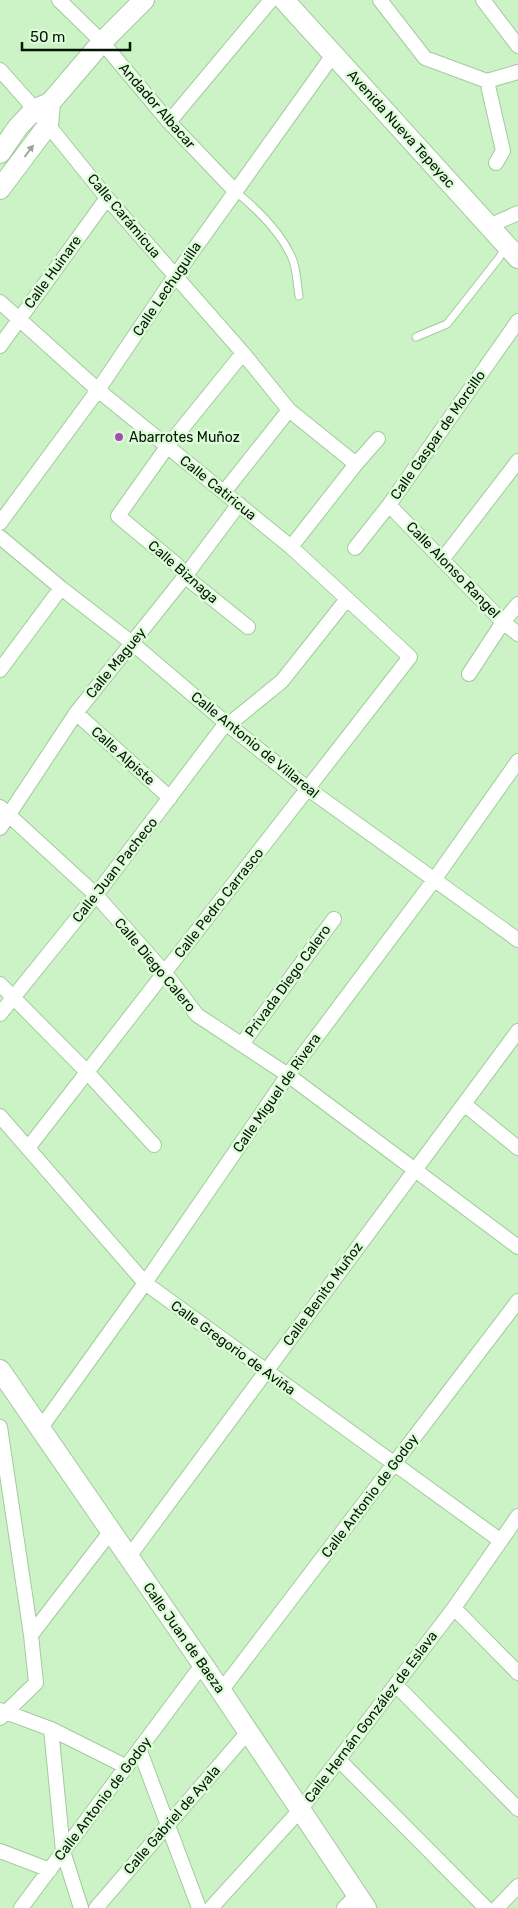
<svg xmlns="http://www.w3.org/2000/svg" width="518" height="1908" viewBox="0 0 518 1908" font-family="Rubik,sans-serif">
	<style>
		.lines { fill: none; stroke-linecap: round; stroke-linejoin: round }
		.lane-casing { stroke: #a3ca9e; stroke-width: 9 }
		.street-casing { stroke: #a3ca9e; stroke-width: 16 }
		.secondary-casing { stroke: #a3ca9e; stroke-width: 22 }
		.lane { stroke: #fff; stroke-width: 7 }
		.street { stroke: #fff; stroke-width: 14 }
		.secondary { stroke: #fff; stroke-width: 20 }
		.oneway { fill: #9ba19b }
		.poi-dot { fill: #a64ab5; stroke: #ddfdd9; stroke-width: 2 }
		.labels { text-anchor: middle; dominant-baseline: central; stroke-width: 5; stroke-linejoin: round; paint-order: stroke }
		.street-label { font-size: 14px; fill: #061405; stroke: #ddfdd9 }
		.poi-label { font-size: 14px; fill: #061405; stroke: #ddfdd9; text-anchor: start }
	</style>
	<rect width="100%" height="100%" fill="#cbf3c5"/>
	<g class="lines">
		<g class="lane-casing">
			<path id="lane" d="M 235,191 C 257,209 281,232 292,258 C 297,269 297,285 299,296
				M 416,337 L 447,324 L 499,258 L 505,248"/>
		</g>
		<g class="street-casing">
			<path id="street" d="M 59,0 L 102,42 L 169,122 L 235,191
				M 380,0 L 425,58 L 487,81
				M 483,0 L 518,46
				M 0,70 L 40,115 L 107,198 L 243,353 L 289,410 L 356,464
				M 487,81 L 503,151 L 496,163
				M 487,81 L 518,72
				M 169,122 L 271,0
				M 489,226 L 518,213
				M 0,302 L 98,390 L 291,547 L 410,657 L 28,1148
				M 0,346 L 107,198
				M 243,353 L 167,447 L 118,516 L 177,565 L 192,582 L 248,627
				M 224,492 L 289,410
				M 389,505 L 503,622 L 518,634
				M 0,523 L 98,390 L 175,276 L 333,55
				M 0,537 L 61,588 L 132,643 L 226,723 L 307,788 L 518,940
				M 291,547 L 356,464 L 378,439
				M 355,548 L 389,505 L 518,321
				M 442,560 L 518,461
				M 0,670 L 61,588
				M 469,674 L 503,622 L 518,604
				M 76,713 L 170,798
				M 228,725 L 282,681 L 347,599
				M 0,807 L 96,895 L 165,973 L 197,1015 L 288,1075 L 518,1247
				M 0,828 L 76,713 L 186,575 L 239,504
				M 0,984 L 87,1072 L 154,1145
				M 0,1014 L 96,895 L 226,723
				M 242,1044 L 334,919
				M 464,1104 L 518,1148
				M 0,1116 L 145,1283 L 501,1541
				M 0,1427 L 31,1635 L 36,1683 L 0,1718
				M 40,1429 L 145,1283 L 288,1075 L 434,880 L 518,761
				M 128,1558 L 518,1031
				M 454,1608 L 518,1673
				M 31,1635 L 111,1531
				M 396,1685 L 518,1809
				M 221,1691 L 518,1301
				M 0,1710 L 51,1729 L 127,1767
				M 51,1729 L 63,1851 L 81,1908
				M 140,1751 L 199,1908
				M 339,1760 L 486,1908
				M 0,1851 L 50,1870
				M 21,1908 L 202,1665
				M 96,1908 L 248,1732
				M 211,1908 L 301,1809 L 454,1608 L 518,1516
				M 344,1908 L 357,1895
				M 497,1908 L 518,1886"/>
		</g>
		<g class="secondary-casing">
			<path id="secondary" d="M 284,0 L 518,258
				M 0,153 L 18,127 L 35,109 L 50,103 L 102,42 L 144,0
				M 0,189 L 48,125 L 50,103
				M 0,1370 L 221,1691 L 366,1908"/>
		</g>
		<use href="#lane" class="lane"/>
		<use href="#street" class="street"/>
		<use href="#secondary" class="secondary"/>
	</g>
	<defs><path id="oneway-solid" d="M-6-.8H1V-3.2L6.5 0L1 3.2V.8H-6Z" transform="scale(1.25)"/></defs>
	<use class="oneway" href="#oneway-solid" transform="translate(29 151) rotate(-53)"/>
	<circle class="poi-dot" cx="119" cy="437" r="5"/>
	<g class="labels">
		<g class="street-label">
			<text transform="translate(157 106) rotate(49)">Andador Albacar</text>
			<text transform="translate(401 129) rotate(48)">Avenida Nueva Tepeyac</text>
			<text transform="translate(124 216) rotate(50)">Calle Carámicua</text>
			<text transform="translate(53 272) rotate(-54)">Calle Huinare</text>
			<text transform="translate(167 289) rotate(-56)">Calle Lechuguilla</text>
			<text transform="translate(438 435) rotate(-55)">Calle Gaspar de Morcillo</text>
			<text transform="translate(218 488) rotate(39)">Calle Catiricua</text>
			<text transform="translate(453 570) rotate(46)">Calle Alonso Rangel</text>
			<text transform="translate(183 572) rotate(41)">Calle Biznaga</text>
			<text transform="translate(116 663) rotate(-51)">Calle Maguey</text>
			<text transform="translate(255 745) rotate(39)">Calle Antonio de Villareal</text>
			<text transform="translate(123 756) rotate(42)">Calle Alpiste</text>
			<text transform="translate(115 870) rotate(-52)">Calle Juan Pacheco</text>
			<text transform="translate(219 903) rotate(-52)">Calle Pedro Carrasco</text>
			<text transform="translate(155 965) rotate(50)">Calle Diego Calero</text>
			<text transform="translate(288 981) rotate(-54)">Privada Diego Calero</text>
			<text transform="translate(277 1093) rotate(-55)">Calle Miguel de Rivera</text>
			<text transform="translate(323 1294) rotate(-54)">Calle Benito Muñoz</text>
			<text transform="translate(233 1348) rotate(36)">Calle Gregorio de Aviña</text>
			<text transform="translate(370 1496) rotate(-53)">Calle Antonio de Godoy</text>
			<text transform="translate(184 1638) rotate(55)">Calle Juan de Baeza</text>
			<text transform="translate(371 1717) rotate(-53)">Calle Hernán González de Eslava</text>
			<text transform="translate(103 1799) rotate(-53)">Calle Antonio de Godoy</text>
			<text transform="translate(172 1820) rotate(-49)">Calle Gabriel de Ayala</text>
		</g>
		<g class="poi-label">
			<text x="129" y="437">Abarrotes Muñoz</text>
		</g>
	</g>
	<path d="M22 42v8h108v-8" fill="none" stroke="#061405" stroke-width="2.5"/>
	<text x="30" y="42" font-size="15" fill="#061405" stroke="#ddfdd9" stroke-width="4" paint-order="stroke">50 m</text>
</svg>
